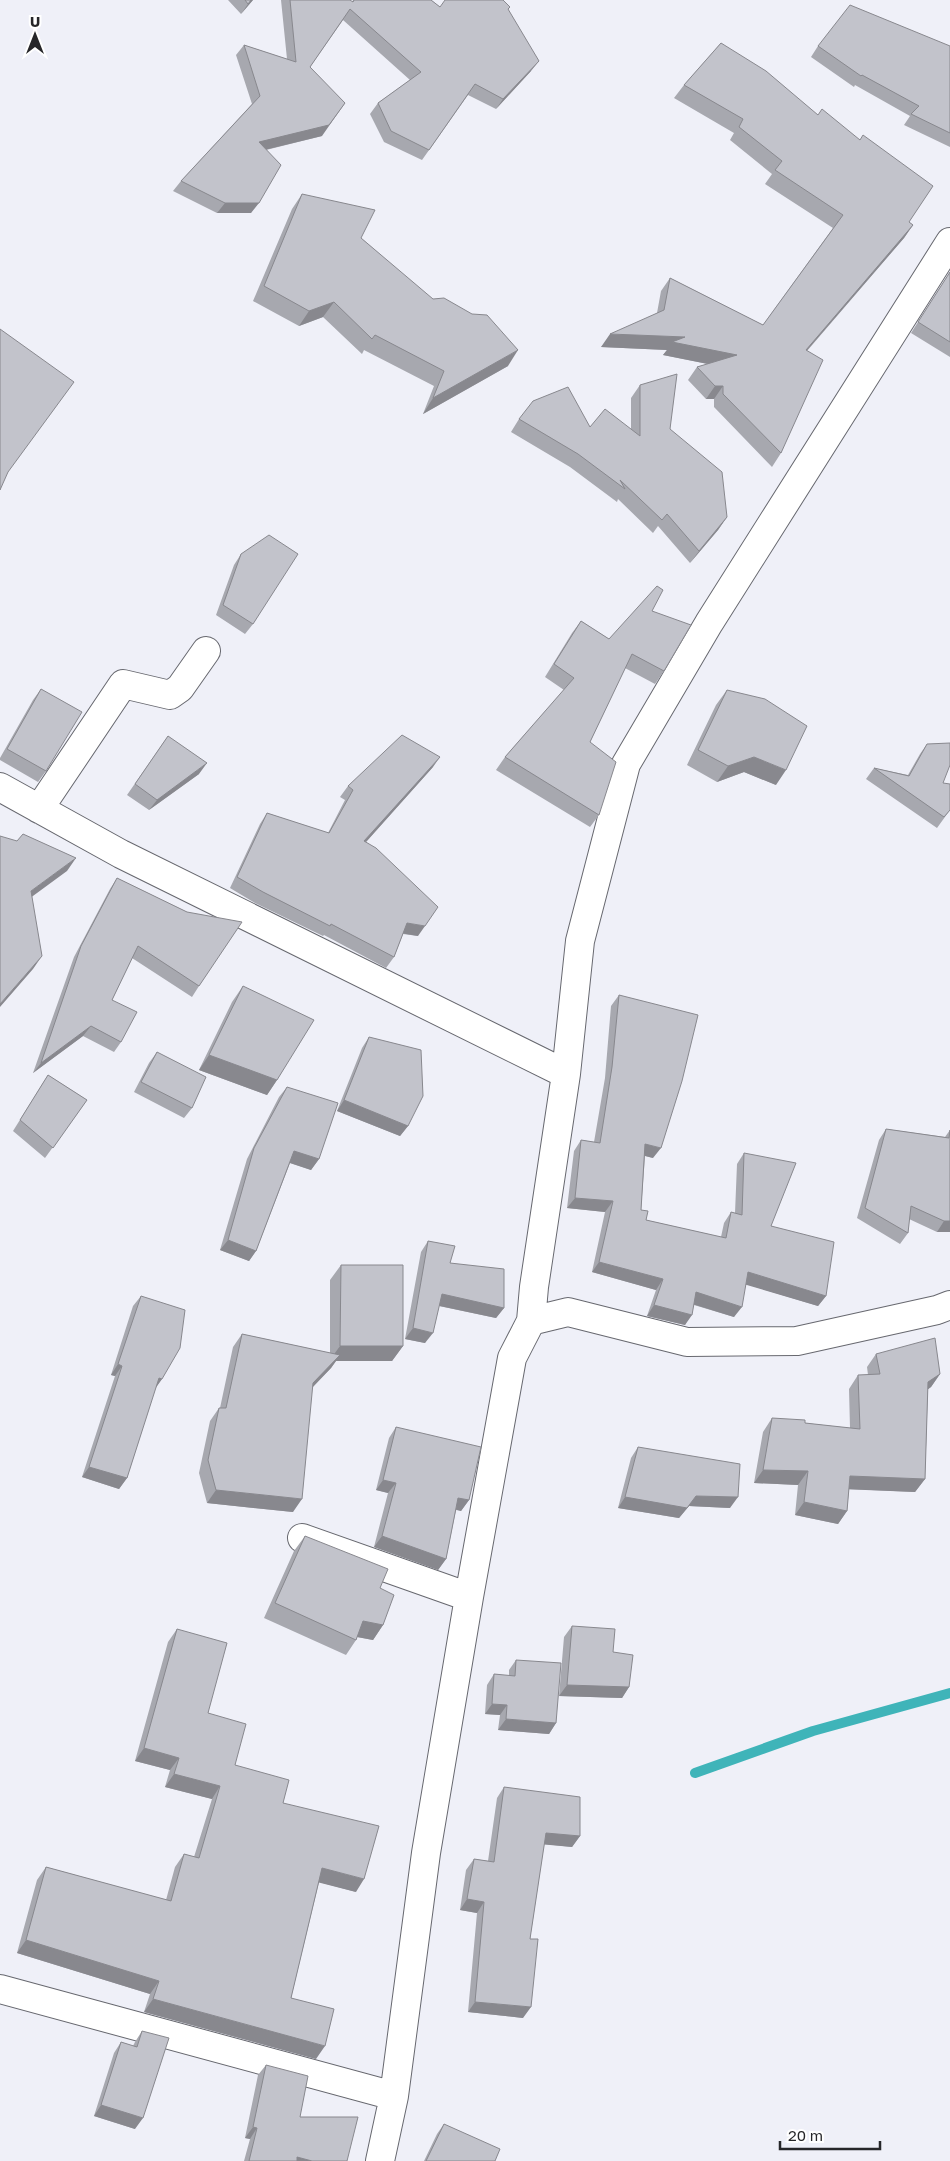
<svg xmlns="http://www.w3.org/2000/svg" width="950" height="2161" viewBox="0 0 950 2161" font-family="'Golos Text',sans-serif">
	<style>
		.lines { fill: none; stroke-linecap: round; stroke-linejoin: round }
		.stream { stroke: #3fb4b9; stroke-width: 10 }
		.minor-casing { stroke: #67686f; stroke-width: 30 }
		.minor { stroke: #fff; stroke-width: 28 }
		.wall { fill: #a7a8af }
		.shaded-wall { fill: #88888e }
		.building { fill: #c2c3cb; stroke: #88888e }
	</style>
	<rect width="100%" height="100%" fill="#eff0f8"/>
	<g class="lines">
		<path class="stream" d="M 695,1773 L 813,1731 L 950,1693"/>
		<g class="minor-casing">
			<path id="minor" d="M 0,787 L 121,854 L 566,1074
				M 39,809 L 123,684 L 170,695 L 180,688 L 206,651
				M 531,1321 L 534,1287 L 566,1074 L 580,941 L 626,764 L 709,623 L 950,242
				M 302,1538 L 469,1597
				M 0,1989 L 394,2096
				M 380,2161 L 394,2096 L 426,1853 L 469,1597 L 512,1358 L 531,1321 L 568,1312 L 687,1342 L 797,1341 L 937,1310 L 950,1305"/>
		</g>
		<use href="#minor" class="minor"/>
	</g>
	<path class="wall" d="M 228,0 L 253,0 L 241,14 Z
		M 281,0 L 350,0 L 352,2 L 353,0 L 431,0 L 440,7 L 510,7 L 508,10 L 531,71 L 496,109 L 468,95 L 422,160 L 384,142 L 370,114 L 378,103 L 410,80 L 343,20 L 310,67 L 322,136 L 266,150 L 251,213 L 217,213 L 173,191 L 181,181 L 252,104 L 236,55 L 244,45 L 287,59 Z
		M 721,43 L 909,222 L 913,225 L 904,238 L 807,351 L 781,453 L 772,467 L 714,407 L 714,399 L 706,399 L 688,380 L 697,367 L 708,364 L 663,355 L 667,350 L 601,347 L 657,313 L 661,291 L 670,278 L 763,325 L 833,228 L 765,184 L 772,174 L 730,140 L 734,133 L 674,98 L 684,85 Z
		M 818,46 L 950,46 L 950,147 L 904,125 L 910,116 L 855,85 L 854,87 L 811,57 Z
		M 302,194 L 361,238 L 508,366 L 423,414 L 434,386 L 364,350 L 362,354 L 323,317 L 299,326 L 253,301 L 292,209 Z
		M 950,272 L 950,357 L 911,333 Z
		M 640,385 L 727,517 L 718,530 L 690,563 L 658,526 L 653,533 L 618,499 L 617,502 L 570,467 L 511,432 L 519,419 L 590,427 L 631,429 L 631,398 Z
		M 241,554 L 253,624 L 245,634 L 216,615 L 234,565 Z
		M 652,611 L 664,671 L 655,684 L 625,668 L 590,742 L 599,815 L 590,827 L 496,770 L 505,757 L 564,690 L 545,677 L 572,633 L 581,621 L 609,639 Z
		M 41,689 L 46,771 L 38,782 L 0,760 L 0,758 L 33,700 Z
		M 727,690 L 776,785 L 744,772 L 717,782 L 687,765 L 716,705 Z
		M 168,736 L 199,774 L 149,810 L 127,795 Z
		M 927,744 L 943,783 L 950,810 L 937,828 L 866,779 L 874,768 L 908,775 L 920,754 Z
		M 433,767 L 366,842 L 418,936 L 403,934 L 394,957 L 386,968 L 324,935 L 323,936 L 255,903 L 230,888 L 260,824 L 267,813 L 328,833 L 345,800 L 340,797 L 348,786 Z
		M 117,878 L 187,912 L 199,986 L 192,997 L 132,958 L 112,1000 L 121,1042 L 114,1052 L 83,1036 L 33,1073 L 74,957 L 110,889 Z
		M 243,986 L 277,1080 L 267,1095 L 199,1070 L 232,1002 Z
		M 619,995 L 653,1158 L 645,1156 L 641,1210 L 646,1220 L 721,1237 L 724,1223 L 731,1212 L 735,1213 L 737,1164 L 744,1153 L 771,1226 L 826,1296 L 818,1306 L 746,1284 L 734,1317 L 694,1305 L 685,1325 L 647,1316 L 656,1290 L 592,1272 L 605,1212 L 567,1208 L 574,1151 L 581,1140 L 594,1142 L 605,1078 L 611,1006 Z
		M 369,1037 L 408,1126 L 400,1136 L 337,1111 L 362,1048 Z
		M 157,1052 L 192,1108 L 184,1118 L 134,1092 L 149,1063 Z
		M 48,1075 L 87,1100 L 45,1158 L 13,1131 Z
		M 287,1087 L 319,1159 L 311,1170 L 290,1163 L 256,1251 L 249,1261 L 220,1250 L 247,1159 L 279,1097 Z
		M 886,1129 L 945,1137 L 950,1130 L 950,1232 L 937,1232 L 909,1219 L 908,1233 L 900,1244 L 857,1218 L 879,1140 Z
		M 428,1241 L 450,1263 L 504,1308 L 496,1318 L 439,1306 L 425,1343 L 405,1339 L 421,1252 Z
		M 341,1265 L 403,1346 L 392,1361 L 336,1361 L 331,1368 L 312,1388 L 293,1512 L 207,1503 L 199,1473 L 210,1421 L 219,1408 L 220,1408 L 233,1347 L 242,1334 L 330,1353 L 330,1280 Z
		M 141,1296 L 162,1379 L 155,1388 L 127,1478 L 119,1489 L 82,1477 L 115,1376 L 111,1375 L 133,1306 Z
		M 876,1354 L 940,1374 L 931,1387 L 928,1389 L 925,1479 L 915,1492 L 849,1489 L 847,1511 L 838,1524 L 795,1515 L 798,1485 L 754,1483 L 763,1432 L 772,1418 L 805,1423 L 850,1428 L 849,1389 L 858,1375 L 868,1375 L 867,1367 Z
		M 396,1427 L 469,1500 L 461,1511 L 456,1510 L 446,1559 L 438,1570 L 374,1547 L 388,1493 L 376,1490 L 389,1438 Z
		M 638,1447 L 730,1508 L 689,1506 L 679,1518 L 618,1508 L 631,1458 Z
		M 305,1536 L 380,1588 L 383,1625 L 373,1640 L 357,1637 L 356,1640 L 346,1655 L 264,1618 L 294,1551 Z
		M 572,1626 L 613,1652 L 629,1687 L 622,1698 L 559,1696 L 564,1637 Z
		M 177,1629 L 208,1713 L 235,1765 L 283,1803 L 356,1892 L 319,1882 L 291,1998 L 316,2059 L 144,2012 L 150,1994 L 17,1953 L 37,1880 L 46,1867 L 166,1900 L 175,1867 L 184,1854 L 194,1857 L 212,1799 L 165,1787 L 170,1770 L 135,1761 L 168,1642 Z
		M 516,1660 L 556,1723 L 549,1734 L 498,1730 L 500,1715 L 485,1714 L 487,1685 L 494,1674 L 509,1676 L 509,1670 Z
		M 504,1787 L 580,1836 L 572,1847 L 544,1844 L 530,1939 L 523,2018 L 468,2012 L 477,1913 L 460,1910 L 466,1870 L 474,1859 L 488,1861 L 497,1798 Z
		M 142,2031 L 135,2129 L 94,2116 L 114,2053 L 121,2042 L 133,2046 L 135,2042 Z
		M 266,2065 L 300,2117 L 347,2161 L 244,2161 L 250,2139 L 245,2138 L 258,2075 Z
		M 444,2124 L 495,2161 L 424,2161 L 437,2134 Z"/>
	<path class="shaded-wall" d="M 251,0 L 253,0 L 241,14 L 248,4 Z
		M 539,61 L 531,71 L 496,109 L 503,99 Z
		M 345,103 L 322,136 L 252,153 L 259,142 Z
		M 225,203 L 259,203 L 251,213 L 217,213 Z
		M 913,225 L 904,238 L 796,363 L 806,350 Z
		M 334,302 L 323,317 L 299,326 L 309,311 Z
		M 610,334 L 685,337 L 737,355 L 728,368 L 663,355 L 667,350 L 601,347 Z
		M 518,350 L 508,366 L 423,414 L 433,398 Z
		M 715,386 L 723,386 L 714,399 L 706,399 Z
		M 727,517 L 718,530 L 690,563 L 699,551 Z
		M 440,757 L 433,767 L 357,852 L 364,841 Z
		M 754,757 L 786,770 L 776,785 L 744,772 L 717,782 L 728,766 Z
		M 207,763 L 199,774 L 149,810 L 157,800 Z
		M 76,858 L 67,871 L 22,904 L 31,891 Z
		M 407,923 L 425,926 L 418,936 L 400,933 Z
		M 42,956 L 33,969 L 0,1007 L 0,1004 Z
		M 91,1026 L 83,1036 L 33,1073 L 41,1063 Z
		M 209,1055 L 277,1080 L 267,1095 L 199,1070 Z
		M 344,1100 L 408,1126 L 400,1136 L 337,1111 Z
		M 645,1144 L 661,1148 L 653,1158 L 638,1154 Z
		M 294,1151 L 319,1159 L 311,1170 L 287,1162 Z
		M 575,1198 L 613,1201 L 605,1212 L 567,1208 Z
		M 944,1221 L 950,1221 L 950,1232 L 937,1232 Z
		M 228,1240 L 256,1251 L 249,1261 L 220,1250 Z
		M 599,1262 L 663,1279 L 656,1290 L 592,1272 Z
		M 748,1272 L 826,1296 L 818,1306 L 740,1283 Z
		M 696,1292 L 742,1307 L 734,1317 L 689,1303 Z
		M 442,1294 L 504,1308 L 496,1318 L 435,1305 Z
		M 654,1305 L 692,1315 L 685,1325 L 647,1316 Z
		M 413,1328 L 433,1333 L 425,1343 L 405,1339 Z
		M 340,1346 L 403,1346 L 392,1361 L 336,1361 L 331,1368 L 304,1396 Z
		M 118,1364 L 122,1366 L 115,1376 L 111,1375 Z
		M 940,1374 L 931,1387 L 919,1396 L 928,1382 Z
		M 159,1378 L 162,1379 L 155,1389 Z
		M 89,1467 L 127,1478 L 119,1489 L 82,1477 Z
		M 763,1470 L 808,1471 L 798,1485 L 754,1483 Z
		M 850,1476 L 925,1479 L 915,1492 L 841,1489 Z
		M 383,1480 L 396,1483 L 388,1493 L 376,1490 Z
		M 216,1490 L 302,1499 L 293,1512 L 207,1503 Z
		M 696,1496 L 738,1497 L 730,1508 L 689,1506 L 679,1518 L 618,1508 L 625,1497 Z
		M 458,1498 L 469,1500 L 461,1511 L 451,1508 Z
		M 804,1502 L 847,1511 L 838,1524 L 795,1515 Z
		M 382,1536 L 446,1559 L 438,1570 L 374,1547 Z
		M 363,1621 L 383,1625 L 373,1640 L 352,1636 Z
		M 567,1685 L 629,1687 L 622,1698 L 559,1696 Z
		M 492,1704 L 507,1705 L 500,1715 L 485,1714 Z
		M 506,1719 L 556,1723 L 549,1734 L 498,1730 Z
		M 144,1748 L 179,1758 L 170,1770 L 135,1761 Z
		M 174,1774 L 220,1786 L 212,1799 L 165,1787 Z
		M 546,1833 L 580,1836 L 572,1847 L 539,1844 Z
		M 322,1868 L 364,1879 L 356,1892 L 313,1881 Z
		M 467,1899 L 484,1902 L 477,1913 L 460,1910 Z
		M 26,1940 L 159,1981 L 150,1994 L 17,1953 Z
		M 153,1999 L 325,2046 L 316,2059 L 144,2012 Z
		M 475,2002 L 531,2007 L 523,2018 L 468,2012 Z
		M 101,2105 L 143,2118 L 135,2129 L 94,2116 Z
		M 253,2127 L 257,2128 L 250,2139 L 245,2138 Z
		M 297,2157 L 312,2161 L 294,2161 Z"/>
	<path class="building" d="M 245,0 L 251,0 L 248,4 Z
		M 290,0 L 350,0 L 353,2 L 354,0 L 431,0 L 440,7 L 445,0 L 503,0 L 510,7 L 508,9 L 539,61 L 503,99 L 475,84 L 429,150 L 391,131 L 378,103 L 421,72 L 350,9 L 310,67 L 345,103 L 329,125 L 259,142 L 281,165 L 259,203 L 225,203 L 181,181 L 260,96 L 244,45 L 296,62 Z
		M 850,5 L 950,46 L 950,133 L 911,114 L 919,106 L 862,75 L 861,76 L 818,46 Z
		M 721,43 L 766,71 L 818,115 L 822,109 L 860,140 L 863,135 L 933,186 L 909,222 L 913,225 L 806,350 L 823,360 L 781,453 L 723,394 L 723,386 L 715,386 L 697,367 L 737,355 L 672,342 L 685,337 L 610,334 L 664,310 L 670,278 L 763,325 L 843,215 L 775,170 L 782,161 L 739,127 L 743,119 L 684,85 Z
		M 302,194 L 375,210 L 361,238 L 433,299 L 444,298 L 472,314 L 487,315 L 518,350 L 433,398 L 444,371 L 375,335 L 372,339 L 334,302 L 309,311 L 264,286 Z
		M 950,272 L 950,342 L 918,322 Z
		M 0,329 L 74,382 L 8,472 L 0,490 Z
		M 677,374 L 670,429 L 722,472 L 727,517 L 699,551 L 667,514 L 662,520 L 620,480 L 625,489 L 578,454 L 519,419 L 533,401 L 568,387 L 590,427 L 605,409 L 640,436 L 640,385 Z
		M 269,535 L 298,554 L 253,624 L 223,605 L 241,554 Z
		M 657,586 L 663,590 L 652,611 L 691,625 L 664,671 L 632,654 L 590,742 L 616,762 L 599,815 L 505,757 L 574,678 L 554,664 L 581,621 L 609,639 Z
		M 41,689 L 82,712 L 46,771 L 7,749 Z
		M 727,690 L 765,699 L 807,726 L 786,770 L 754,757 L 728,766 L 698,750 Z
		M 402,735 L 440,757 L 364,841 L 376,848 L 438,907 L 425,926 L 407,923 L 394,957 L 331,924 L 330,926 L 263,892 L 237,877 L 267,813 L 329,833 L 353,790 L 348,786 Z
		M 168,736 L 207,763 L 157,800 L 135,784 Z
		M 950,743 L 950,765 L 943,783 L 950,784 L 950,810 L 944,817 L 874,768 L 909,776 L 927,744 Z
		M 23,834 L 76,858 L 31,891 L 42,956 L 0,1004 L 0,836 L 17,841 Z
		M 117,878 L 187,912 L 242,922 L 199,986 L 138,946 L 112,1000 L 137,1012 L 121,1042 L 91,1026 L 41,1063 L 81,946 Z
		M 243,986 L 314,1020 L 277,1080 L 209,1055 Z
		M 619,995 L 698,1015 L 682,1081 L 661,1148 L 645,1144 L 641,1210 L 648,1211 L 646,1220 L 726,1238 L 731,1212 L 742,1215 L 744,1153 L 796,1163 L 771,1226 L 834,1242 L 826,1296 L 748,1272 L 742,1307 L 696,1292 L 692,1315 L 654,1305 L 663,1279 L 599,1262 L 613,1201 L 575,1198 L 581,1140 L 600,1143 L 612,1067 Z
		M 369,1037 L 421,1050 L 423,1096 L 408,1126 L 344,1100 Z
		M 157,1052 L 206,1077 L 192,1108 L 141,1082 Z
		M 48,1075 L 87,1100 L 53,1148 L 20,1120 Z
		M 287,1087 L 338,1103 L 319,1159 L 294,1151 L 256,1251 L 228,1240 L 254,1148 Z
		M 886,1129 L 949,1138 L 950,1130 L 950,1221 L 944,1221 L 911,1206 L 908,1233 L 865,1208 Z
		M 428,1241 L 455,1246 L 450,1263 L 504,1269 L 504,1308 L 442,1294 L 433,1333 L 413,1328 Z
		M 341,1265 L 403,1265 L 403,1346 L 340,1346 Z
		M 141,1296 L 185,1310 L 180,1348 L 162,1379 L 159,1378 L 127,1478 L 89,1467 L 122,1366 L 118,1364 Z
		M 242,1334 L 340,1355 L 313,1383 L 302,1499 L 216,1490 L 208,1460 L 219,1408 L 226,1408 Z
		M 935,1338 L 940,1374 L 928,1382 L 925,1479 L 850,1476 L 847,1511 L 804,1502 L 808,1471 L 763,1470 L 772,1418 L 805,1420 L 805,1423 L 860,1429 L 858,1375 L 880,1374 L 876,1354 Z
		M 396,1427 L 481,1447 L 469,1500 L 458,1498 L 446,1559 L 382,1536 L 396,1483 L 383,1480 Z
		M 638,1447 L 740,1464 L 738,1497 L 696,1496 L 687,1508 L 625,1497 Z
		M 305,1536 L 388,1569 L 380,1588 L 394,1595 L 383,1625 L 363,1621 L 356,1640 L 275,1603 Z
		M 572,1626 L 615,1629 L 613,1652 L 633,1655 L 629,1687 L 567,1685 Z
		M 177,1629 L 227,1643 L 208,1713 L 246,1724 L 235,1765 L 289,1780 L 283,1803 L 379,1826 L 364,1879 L 322,1868 L 291,1998 L 334,2009 L 325,2046 L 153,1999 L 159,1981 L 26,1940 L 46,1867 L 171,1901 L 184,1854 L 199,1858 L 220,1786 L 174,1774 L 179,1758 L 144,1748 Z
		M 516,1660 L 561,1663 L 556,1723 L 506,1719 L 507,1705 L 492,1704 L 494,1674 L 515,1676 Z
		M 504,1787 L 580,1797 L 580,1836 L 546,1833 L 530,1939 L 538,1939 L 531,2007 L 475,2002 L 484,1902 L 467,1899 L 474,1859 L 494,1862 Z
		M 142,2031 L 169,2038 L 143,2118 L 101,2105 L 121,2042 L 137,2047 Z
		M 266,2065 L 308,2076 L 300,2117 L 358,2117 L 347,2161 L 312,2161 L 297,2157 L 297,2161 L 249,2161 L 257,2128 L 253,2127 Z
		M 444,2124 L 500,2149 L 495,2161 L 426,2161 Z"/>
	<g transform="translate(35 35)" stroke="#ffffff" stroke-width="4" paint-order="stroke">
	<path d="M0-4L9 19L0 12L-9 19Z" fill="#262629"/>
	<text y="-8" font-size="14" font-weight="bold" text-anchor="middle" fill="#262629">U</text>
	</g>
	<path d="M780 2141v8h100v-8" fill="none" stroke="#262629" stroke-width="2.5"/>
	<text x="788" y="2141" font-size="15" fill="#262629" stroke="#ffffff" stroke-width="4" paint-order="stroke">20 m</text>
</svg>
